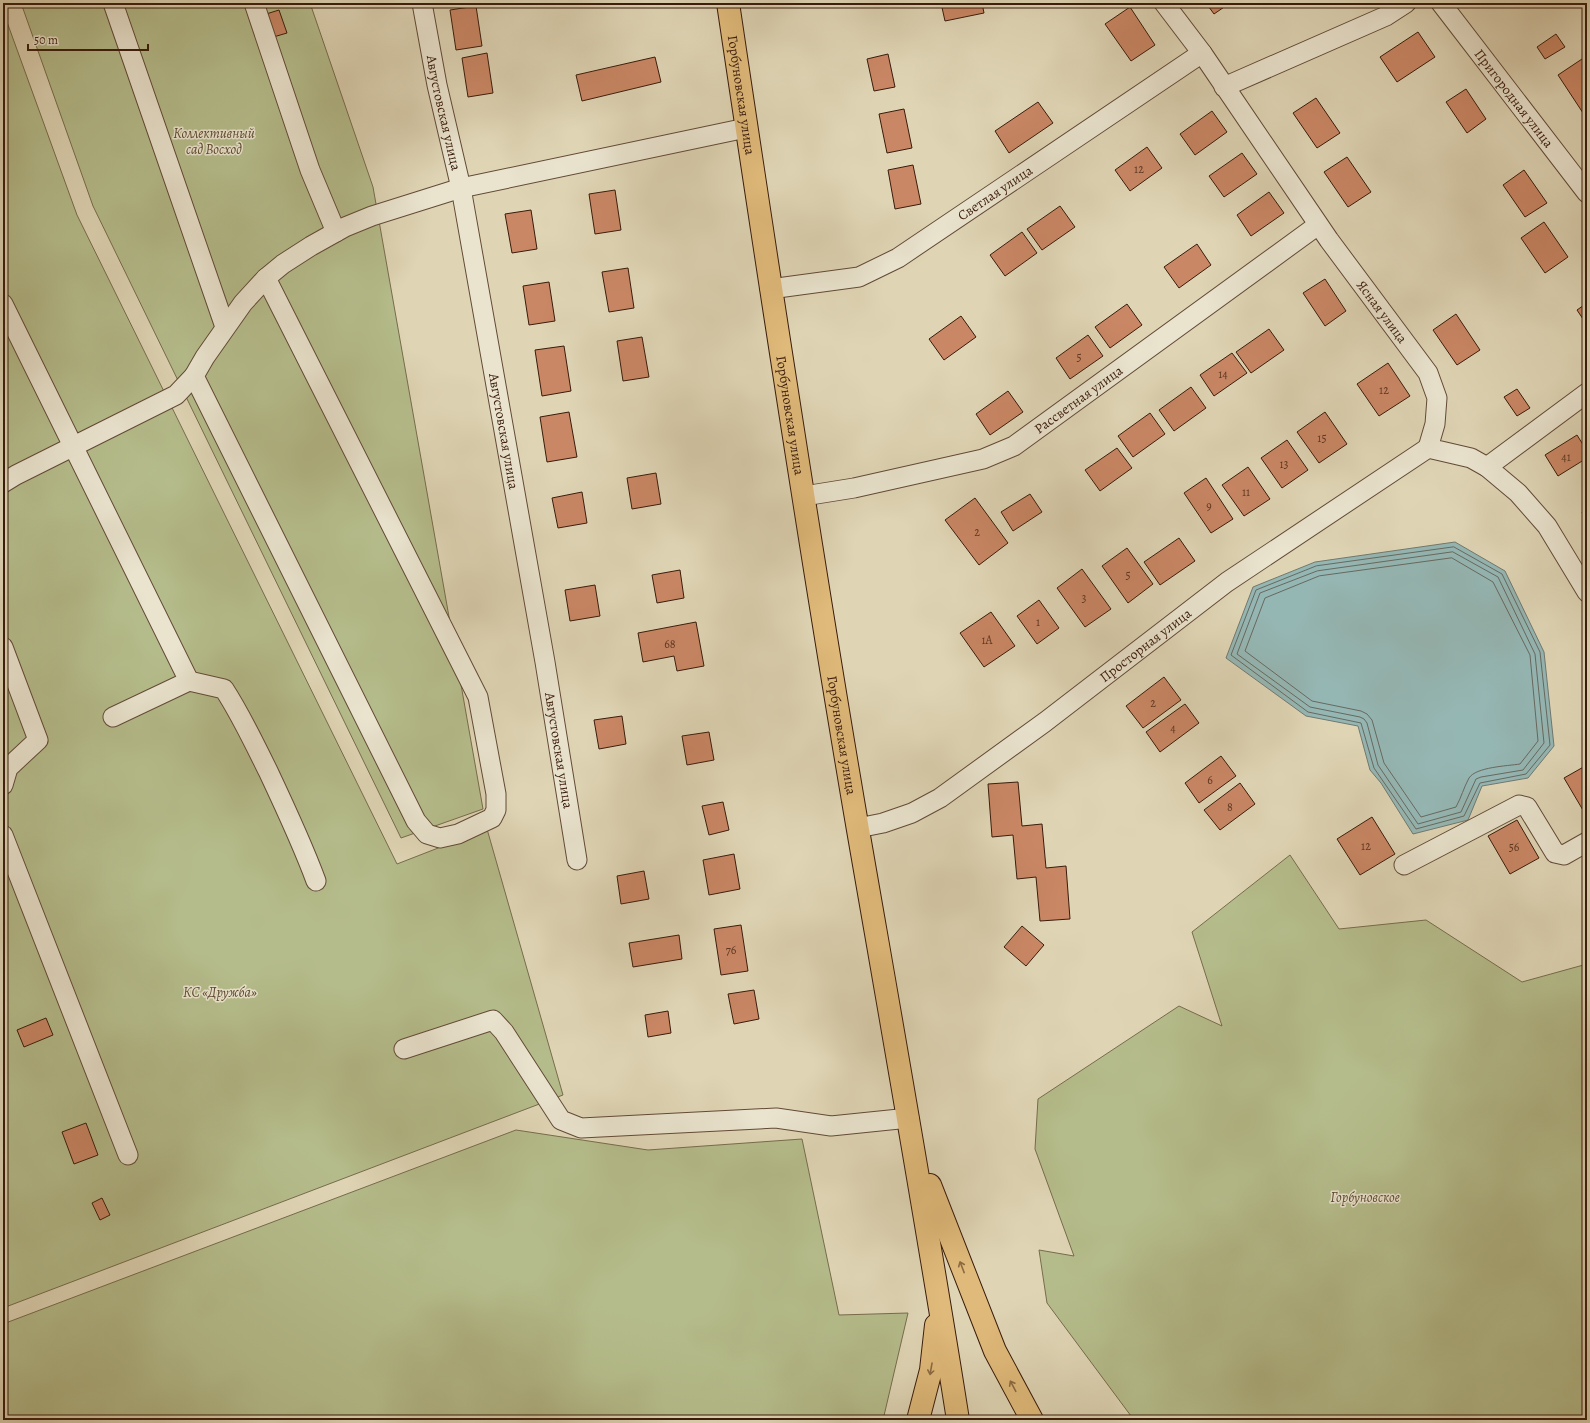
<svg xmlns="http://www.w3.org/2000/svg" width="1590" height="1423" viewBox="0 0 1590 1423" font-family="Alegreya,serif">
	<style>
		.green { fill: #b5bc8b; stroke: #776c4b }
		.water { fill: #95b7b4; stroke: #707970 }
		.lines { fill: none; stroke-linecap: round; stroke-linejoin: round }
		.shore { stroke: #676960; stroke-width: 1 }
		.building { fill: #ca8765; stroke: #391b0b }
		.street-casing { stroke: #624a36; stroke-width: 21 }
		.primary-casing { stroke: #391b0b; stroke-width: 24 }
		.street { stroke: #eae4cf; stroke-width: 19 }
		.primary { stroke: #e0ba7a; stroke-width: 22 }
		.oneway { stroke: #8c6a42 }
		.labels { text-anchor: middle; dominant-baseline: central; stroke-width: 3; stroke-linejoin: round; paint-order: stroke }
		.number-label { font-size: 12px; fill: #5d3622 }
		.street-label { font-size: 14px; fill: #391b0b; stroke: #eae4cf }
		.park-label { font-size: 14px; font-style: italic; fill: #5e4b31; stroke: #eae4cf }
	</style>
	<rect width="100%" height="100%" fill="#dfd5b5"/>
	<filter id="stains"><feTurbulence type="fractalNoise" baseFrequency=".005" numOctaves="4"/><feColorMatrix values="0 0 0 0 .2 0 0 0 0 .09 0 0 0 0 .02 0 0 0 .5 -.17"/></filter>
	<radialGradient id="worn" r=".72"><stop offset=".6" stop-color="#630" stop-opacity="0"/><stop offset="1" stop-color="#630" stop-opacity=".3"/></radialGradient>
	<path class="green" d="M 21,3 L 310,3 L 373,187 L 483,809 L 401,838 L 93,206 Z
		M 3,11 L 77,215 L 397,864 L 487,829 L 563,1095 L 3,1308 Z
		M 1290,855 L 1339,929 L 1426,920 L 1522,982 L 1587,964 L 1587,1420 L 1134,1420 L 1047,1303 L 1039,1250 L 1074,1256 L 1035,1149 L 1038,1099 L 1179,1006 L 1222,1026 L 1192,932 Z
		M 516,1130 L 648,1150 L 802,1139 L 839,1315 L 908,1313 L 883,1420 L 3,1420 L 3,1324 Z"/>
	<path class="water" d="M 1455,542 L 1505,571 L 1544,652 L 1554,746 L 1528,778 L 1482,786 L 1468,820 L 1413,834 L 1381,783 L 1370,770 L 1358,726 L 1306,716 L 1226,658 L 1253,587 L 1315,562 Z"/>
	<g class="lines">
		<path class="shore" d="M 1454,547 L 1502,574 L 1540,652 L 1550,745 L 1526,774 L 1480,783 L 1464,816 L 1416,829 L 1374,768 L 1361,723 L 1308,712 L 1231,655 L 1256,590 L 1316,566 Z
			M 1453,552 L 1498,577 L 1535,654 L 1544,743 L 1523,770 L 1481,777 L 1476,779 L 1461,812 L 1418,824 L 1378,765 L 1367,723 L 1364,719 L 1360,717 L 1310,707 L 1237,654 L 1260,593 L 1317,571 Z
			M 1452,558 L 1493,582 L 1530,655 L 1538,741 L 1520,764 C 1507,766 1476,767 1469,778 C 1464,787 1461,798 1456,807 L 1421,817 L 1384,763 L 1372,720 L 1367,714 L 1361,711 L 1312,701 L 1245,651 L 1265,598 L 1319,576 Z"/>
	</g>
	<path class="building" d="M 941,3 L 982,3 L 984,13 L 945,21 Z
		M 1206,3 L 1230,3 L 1214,14 Z
		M 476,6 L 482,46 L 456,50 L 450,10 Z
		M 1130,7 L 1155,45 L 1131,61 L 1105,24 Z
		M 279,10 L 287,33 L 270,38 L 263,15 Z
		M 1418,32 L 1435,57 L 1397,82 L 1380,57 Z
		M 1556,34 L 1565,47 L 1545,59 L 1537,47 Z
		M 487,53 L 493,93 L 468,97 L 462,58 Z
		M 888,54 L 895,87 L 874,91 L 867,59 Z
		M 655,57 L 661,82 L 582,101 L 576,75 Z
		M 1585,57 L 1587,60 L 1587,114 L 1585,116 L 1558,75 Z
		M 1466,89 L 1486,119 L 1467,133 L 1446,102 Z
		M 1316,98 L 1340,133 L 1317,148 L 1293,113 Z
		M 1038,102 L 1053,123 L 1009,153 L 995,131 Z
		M 904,109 L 912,148 L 887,153 L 879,114 Z
		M 1212,111 L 1227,132 L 1195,155 L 1180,134 Z
		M 1147,147 L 1162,168 L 1130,191 L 1115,170 Z
		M 1242,153 L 1257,174 L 1224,197 L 1209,176 Z
		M 1347,157 L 1371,192 L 1348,207 L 1324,172 Z
		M 913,165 L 921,204 L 895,209 L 888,170 Z
		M 1524,170 L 1547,203 L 1525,217 L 1503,185 Z
		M 615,190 L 621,230 L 595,234 L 589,194 Z
		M 1269,192 L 1284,213 L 1251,236 L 1237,215 Z
		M 1060,206 L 1075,227 L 1042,250 L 1027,229 Z
		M 531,210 L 537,249 L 512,253 L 505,214 Z
		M 1544,222 L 1568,257 L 1545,273 L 1521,238 Z
		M 1022,232 L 1037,253 L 1005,276 L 990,255 Z
		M 1197,244 L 1211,265 L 1179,288 L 1164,267 Z
		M 628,268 L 634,308 L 609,312 L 602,272 Z
		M 1325,279 L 1346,311 L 1325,326 L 1303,293 Z
		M 549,282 L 555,321 L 529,325 L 523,286 Z
		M 1587,303 L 1587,325 L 1577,310 Z
		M 1127,304 L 1142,325 L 1110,348 L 1095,327 Z
		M 1456,314 L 1480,350 L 1457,365 L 1433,330 Z
		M 961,316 L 976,337 L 944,360 L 929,339 Z
		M 1269,329 L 1284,350 L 1251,373 L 1236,352 Z
		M 1088,335 L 1103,356 L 1070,379 L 1056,358 Z
		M 642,337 L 649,377 L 623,381 L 617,341 Z
		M 564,346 L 571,391 L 542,396 L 535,350 Z
		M 1232,353 L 1247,373 L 1214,396 L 1200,375 Z
		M 1388,363 L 1410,396 L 1379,416 L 1357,384 Z
		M 1191,387 L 1206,408 L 1174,431 L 1159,410 Z
		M 1517,389 L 1530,408 L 1517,416 L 1504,397 Z
		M 1008,391 L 1023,412 L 990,435 L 976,414 Z
		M 569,412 L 577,457 L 547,462 L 540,417 Z
		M 1325,412 L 1347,444 L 1319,463 L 1297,432 Z
		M 1150,413 L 1165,434 L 1133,457 L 1118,436 Z
		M 1577,435 L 1587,451 L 1587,458 L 1558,476 L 1545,455 Z
		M 1287,440 L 1308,470 L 1282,488 L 1261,458 Z
		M 1117,448 L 1132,468 L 1100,491 L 1085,470 Z
		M 1248,467 L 1270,499 L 1244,516 L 1222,485 Z
		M 656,473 L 661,504 L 632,509 L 627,478 Z
		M 1206,478 L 1233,519 L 1211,533 L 1184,493 Z
		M 582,492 L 587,523 L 558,528 L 552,498 Z
		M 1030,494 L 1042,512 L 1013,531 L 1001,512 Z
		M 975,498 L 1008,543 L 979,565 L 945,520 Z
		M 1587,509 L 1587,521 L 1582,512 Z
		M 1179,538 L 1195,561 L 1160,585 L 1144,562 Z
		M 1127,548 L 1153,584 L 1128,603 L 1102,566 Z
		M 1082,569 L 1111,609 L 1085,627 L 1057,588 Z
		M 680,570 L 684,598 L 657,603 L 652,575 Z
		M 595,585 L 600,616 L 570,621 L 565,590 Z
		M 1039,600 L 1059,628 L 1037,644 L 1017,616 Z
		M 991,612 L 1015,646 L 984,667 L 960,633 Z
		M 696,622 L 704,666 L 677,671 L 674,656 L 643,662 L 638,633 Z
		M 1164,677 L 1181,700 L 1143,728 L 1126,706 Z
		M 1185,704 L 1199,723 L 1160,752 L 1146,732 Z
		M 622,716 L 626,744 L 599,749 L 594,720 Z
		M 709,732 L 714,760 L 687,765 L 682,736 Z
		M 1221,756 L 1236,776 L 1199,803 L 1185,783 Z
		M 1587,765 L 1587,817 L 1564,778 Z
		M 1018,782 L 1022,826 L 1042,824 L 1046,868 L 1066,866 L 1070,919 L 1040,921 L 1036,877 L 1017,879 L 1013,835 L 992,837 L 988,784 Z
		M 1240,783 L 1255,804 L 1220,830 L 1204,810 Z
		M 723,802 L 729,830 L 709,835 L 702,806 Z
		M 1372,817 L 1395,854 L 1360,875 L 1337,839 Z
		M 1517,820 L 1539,858 L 1510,874 L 1488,836 Z
		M 734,854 L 740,889 L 709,895 L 703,860 Z
		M 644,871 L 649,899 L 621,904 L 617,876 Z
		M 741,925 L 748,971 L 721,975 L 714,929 Z
		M 1022,926 L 1044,945 L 1026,966 L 1004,947 Z
		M 679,935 L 682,959 L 633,967 L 629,943 Z
		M 754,990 L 759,1019 L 734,1024 L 728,994 Z
		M 668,1011 L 671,1033 L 648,1037 L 645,1015 Z
		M 46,1018 L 53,1035 L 24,1047 L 17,1030 Z
		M 86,1123 L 98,1155 L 74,1164 L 62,1132 Z
		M 102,1198 L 110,1215 L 100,1220 L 92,1203 Z"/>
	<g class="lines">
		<g class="street-casing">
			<g id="street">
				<path d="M 113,3 L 225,327"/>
				<path d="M 254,3 L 310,170 L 336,232"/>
				<path id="s1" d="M 422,3 L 437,85 L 461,188 L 545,662 L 577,860"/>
				<path id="s2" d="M 1164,3 L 1202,53 L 1329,240 L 1428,373 L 1437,398 L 1435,424 L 1428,448 L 1471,458 L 1487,467 L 1518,493 L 1547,526 L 1587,592"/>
				<path id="s3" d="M 1441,3 L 1587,193"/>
				<path d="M 1224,87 L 1386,16 L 1406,3"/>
				<path id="s4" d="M 770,289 L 859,277 L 898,258 L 1202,53"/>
				<path d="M 3,304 L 189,681"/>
				<path d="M 194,376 L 416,821 L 427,834 L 440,838 L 458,834 L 492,818 L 496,810 L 496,794 L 478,697 L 266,278"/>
				<path d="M 1487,467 L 1587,393"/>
				<path d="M 3,483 L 16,475 L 176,395 L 194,376 L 205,357 L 243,303 L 266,278 L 283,264 L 311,246 L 345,227 L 372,216 L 461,188 L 746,128"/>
				<path id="s5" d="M 804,496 L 854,488 L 983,459 L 1014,446 L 1318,225"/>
				<path d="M 3,647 L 38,740 L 8,768 L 3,785"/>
				<path d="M 113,717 L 189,681 L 224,689 C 241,715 254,743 268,771 C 285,807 302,843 316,881"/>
				<path id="s6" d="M 858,828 L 883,823 L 912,813 L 940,798 L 1045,722 L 1227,582 L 1428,448"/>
				<path d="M 3,835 L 128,1155"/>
				<path d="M 1404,865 L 1519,805 L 1527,807 L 1555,853 L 1564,855 L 1587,842"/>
				<path d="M 404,1049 L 493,1020 L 504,1032 L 561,1120 L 581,1128 L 776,1118 L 831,1126 L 909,1118"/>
			</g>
		</g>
		<g class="primary-casing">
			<g id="primary">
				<path id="s7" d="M 728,3 C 769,279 811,555 858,830 C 892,1026 927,1223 958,1420"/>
				<path d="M 930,1185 L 995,1351 L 1032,1420"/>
				<path d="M 918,1420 L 931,1370 L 936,1325"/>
			</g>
		</g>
		<use href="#street" class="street"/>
		<use href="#primary" class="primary"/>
	</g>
	<defs><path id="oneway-shaft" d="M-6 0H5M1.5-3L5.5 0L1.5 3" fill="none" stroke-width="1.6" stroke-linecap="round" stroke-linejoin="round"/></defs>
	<g class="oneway">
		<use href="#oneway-shaft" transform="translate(962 1267) rotate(-111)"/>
		<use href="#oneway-shaft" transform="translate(931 1369) rotate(100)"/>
		<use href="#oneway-shaft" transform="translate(1013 1386) rotate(-118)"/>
	</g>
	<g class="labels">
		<g class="number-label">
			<text x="1139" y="169">12</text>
			<text x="1079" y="357">5</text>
			<text x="1223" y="374">14</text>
			<text x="1384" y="390">12</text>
			<text x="1322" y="438">15</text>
			<text x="1566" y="457">41</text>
			<text x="1284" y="464">13</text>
			<text x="1246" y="492">11</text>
			<text x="1209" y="506">9</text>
			<text x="977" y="532">2</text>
			<text x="1128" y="575">5</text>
			<text x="1084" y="598">3</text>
			<text x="1038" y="622">1</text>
			<text x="987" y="640">1А</text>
			<text x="670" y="644">68</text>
			<text x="1153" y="703">2</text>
			<text x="1173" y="728">4</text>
			<text x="1210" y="780">6</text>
			<text x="1230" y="807">8</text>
			<text x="1366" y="846">12</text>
			<text x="1514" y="847">56</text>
			<text x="731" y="950">76</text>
		</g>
		<g class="street-label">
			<text stroke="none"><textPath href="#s7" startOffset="93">Горбуновская улица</textPath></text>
			<text stroke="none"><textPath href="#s3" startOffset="120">Пригородная улица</textPath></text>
			<text stroke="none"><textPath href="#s1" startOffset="112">Августовская улица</textPath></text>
			<text stroke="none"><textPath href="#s4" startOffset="250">Светлая улица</textPath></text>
			<text stroke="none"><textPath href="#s2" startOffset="378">Ясная улица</textPath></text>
			<text stroke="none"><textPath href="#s5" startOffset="296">Рассветная улица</textPath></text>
			<text stroke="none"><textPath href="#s7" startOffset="417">Горбуновская улица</textPath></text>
			<text stroke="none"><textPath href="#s1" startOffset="436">Августовская улица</textPath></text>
			<text stroke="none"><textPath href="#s6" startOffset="344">Просторная улица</textPath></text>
			<text stroke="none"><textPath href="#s7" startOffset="741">Горбуновская улица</textPath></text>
			<text stroke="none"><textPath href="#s1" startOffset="760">Августовская улица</textPath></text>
		</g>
		<g class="park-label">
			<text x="214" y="133">Коллективный<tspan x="214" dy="16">сад Восход</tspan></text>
			<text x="220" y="992">КС «Дружба»</text>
			<text x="1365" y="1197">Горбуновское</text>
		</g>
	</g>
	<rect width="1590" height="1423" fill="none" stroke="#dfd5b5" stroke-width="16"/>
	<rect x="4" y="4" width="1582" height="1415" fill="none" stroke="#391b0b" stroke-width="2"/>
	<rect x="8" y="8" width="1574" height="1407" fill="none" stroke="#391b0b"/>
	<path d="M28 44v6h120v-6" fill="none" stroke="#391b0b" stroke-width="2"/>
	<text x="34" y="44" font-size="12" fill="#391b0b" stroke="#eae4cf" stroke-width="3" paint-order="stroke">50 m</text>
	<rect width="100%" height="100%" filter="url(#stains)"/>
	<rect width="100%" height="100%" fill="url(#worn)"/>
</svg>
